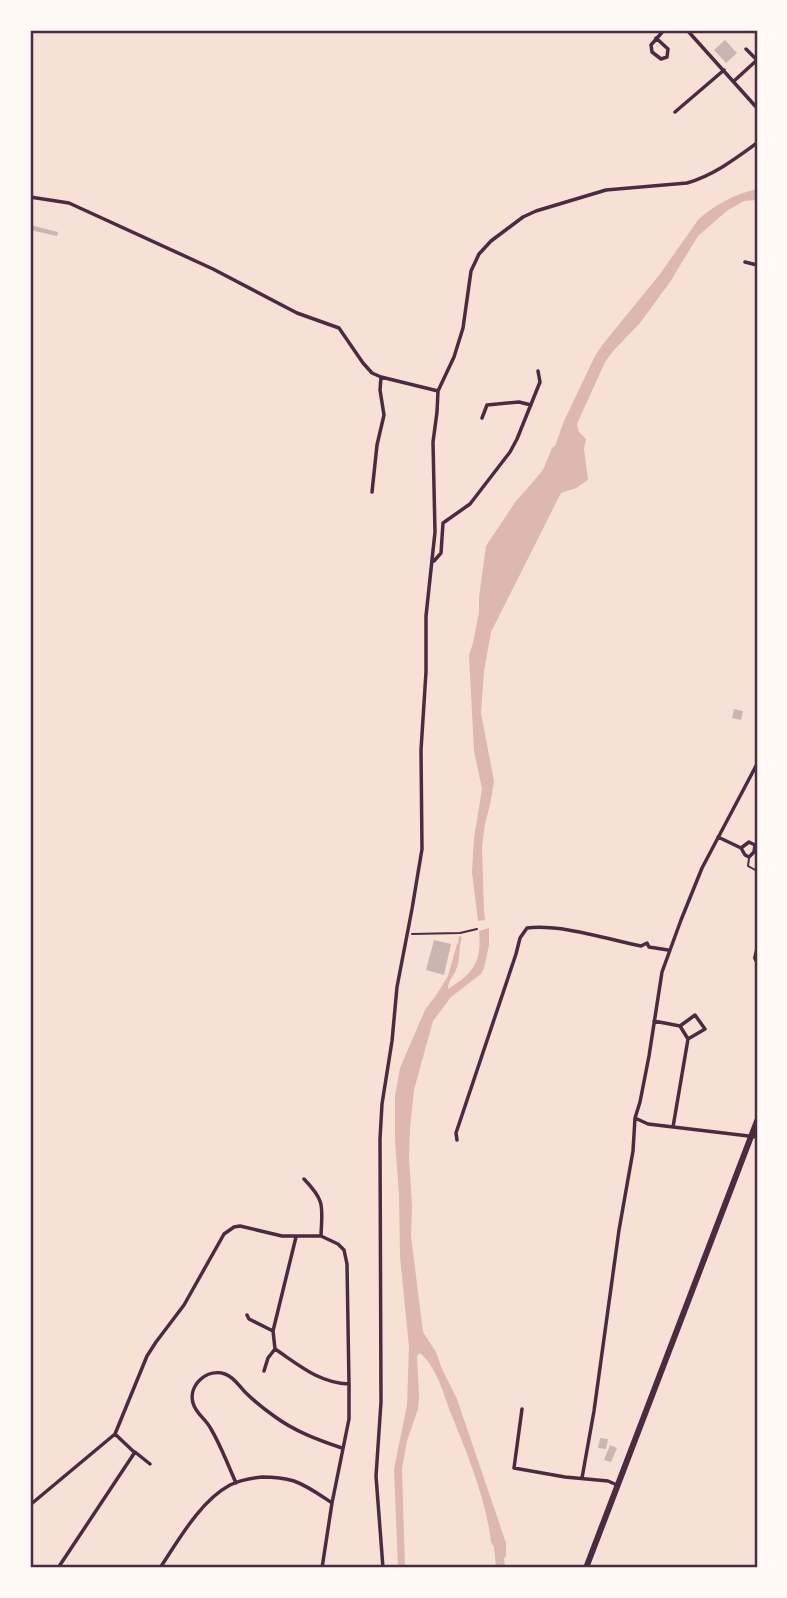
<svg xmlns="http://www.w3.org/2000/svg" width="787" height="1598" viewBox="0 0 787 1598" font-family="Manrope,sans-serif">
	<style>
		.water { fill: #dcb8b0 }
		.building { fill: #ccb4b1 }
		.lines { fill: none; stroke-linecap: round; stroke-linejoin: round }
		.path { stroke: #4a2c40; stroke-width: 2 }
		.service { stroke: #4a2c40; stroke-width: 2 }
		.minor { stroke: #4a2c40; stroke-width: 3.5 }
		.primary { stroke: #4a2c40; stroke-width: 6 }
		.neatline { fill: none; stroke: #4a2c40; stroke-width: 2.5 }
	</style>
	<rect width="100%" height="100%" fill="#f7e1d7"/>
	<path class="water" d="M 757,189 L 757,200 L 744,201 L 728,210 L 698,236 L 670,282 L 640,323 L 614,350 L 605,362 L 577,424 L 579,432 L 586,439 L 584,449 L 588,480 L 576,488 L 561,493 L 491,632 L 484,671 L 481,713 L 494,781 L 490,805 L 485,824 L 482,846 L 484,911 L 485,920 L 478,921 L 472,872 L 474,838 L 482,789 L 474,751 L 469,655 L 473,643 L 479,612 L 479,597 L 486,546 L 516,501 L 526,490 L 543,470 L 552,448 L 555,446 L 564,421 L 595,356 L 603,344 L 660,274 L 698,220 C 714,205 735,194 757,189 Z
		M 489,928 L 489,945 L 484,968 L 481,974 L 451,997 L 433,1021 L 414,1090 L 410,1128 L 409,1158 L 412,1206 L 411,1236 L 423,1332 L 436,1352 L 442,1369 L 457,1399 L 506,1543 L 506,1557 L 504,1558 L 505,1568 L 496,1568 L 494,1547 L 491,1542 C 486,1499 468,1456 452,1416 C 444,1396 437,1367 420,1353 L 417,1356 L 419,1395 L 418,1409 L 407,1441 L 402,1468 L 405,1568 L 398,1568 L 394,1469 L 407,1405 L 409,1347 L 400,1256 L 399,1195 L 395,1140 L 395,1096 L 400,1068 L 425,1010 L 437,994 L 448,976 L 457,944 L 458,943 L 459,936 L 462,937 C 458,948 461,961 455,972 C 451,979 448,982 448,989 C 473,974 482,962 479,931 Z"/>
	<path class="building" d="M 725,40 L 737,53 L 726,63 L 714,50 Z
		M 30,225 L 58,232 L 57,236 L 30,230 Z
		M 734,709 L 743,711 L 741,720 L 732,718 Z
		M 434,940 L 451,944 L 444,975 L 426,970 Z
		M 600,1438 L 608,1439 L 606,1449 L 598,1448 Z
		M 610,1445 L 617,1448 L 611,1462 L 604,1460 Z"/>
	<g class="lines">
		<path class="path" d="M 412,934 L 460,933 L 477,929"/>
		<path class="service" d="M 749,858 L 748,866 L 757,871
			M 757,945 L 754,958 L 757,964"/>
		<path class="minor" d="M 687,30 L 757,108
			M 656,38 L 668,49 L 667,57 L 661,59 L 652,52 L 651,45 L 664,30
			M 734,81 L 757,60 L 746,49
			M 675,112 L 724,70
			M 30,197 L 69,203 L 213,269 L 297,313 L 339,328 L 363,363 L 372,373 L 381,377 L 438,391
			M 745,262 L 757,265
			M 482,418 L 487,405 L 519,402 L 531,405
			M 372,492 L 377,445 L 384,415 L 380,390 L 381,377
			M 434,561 L 441,553 L 443,523 L 470,504 L 510,452 L 517,439 L 540,382 L 538,371
			M 718,837 L 741,848 L 745,855 L 749,857 L 754,852 L 755,845 L 749,842 L 741,848
			M 654,1021 L 680,1026 L 688,1039 L 705,1029 L 695,1015 L 680,1026
			M 635,1118 L 648,1124 L 757,1137
			M 673,1127 L 688,1039
			M 457,1140 L 456,1133 L 516,954 L 520,938 L 527,928 C 561,924 607,939 641,946 L 647,943 L 649,947 L 668,950
			M 304,1179 C 326,1202 322,1206 321,1236 L 338,1244 L 344,1250 L 347,1264 L 349,1384 L 349,1419 L 332,1503 L 322,1568
			M 247,1315 L 249,1319 L 273,1331 L 296,1237
			M 275,1349 C 299,1365 319,1383 349,1384
			M 264,1371 L 268,1358 L 275,1349 L 273,1331
			M 522,1409 L 514,1468 L 565,1477 L 608,1481 L 617,1485
			M 115,1434 L 134,1452
			M 582,1478 L 594,1411 L 619,1230 L 633,1151 L 635,1118 L 640,1102 L 649,1056 L 662,972 L 681,920 L 702,868 L 757,764
			M 236,1483 C 228,1465 221,1446 211,1429 C 206,1419 196,1414 193,1403 C 188,1385 207,1368 225,1374 C 234,1377 239,1386 245,1392 C 254,1401 264,1409 274,1416 C 294,1431 318,1440 342,1448
			M 30,1505 L 115,1434 L 147,1356 L 156,1342 L 184,1305 L 224,1234 L 234,1227 L 240,1226 L 282,1236 L 321,1236
			M 58,1568 L 135,1452 L 150,1464
			M 160,1568 C 178,1541 200,1501 230,1485 C 240,1480 251,1478 262,1477 C 273,1477 284,1478 294,1481 C 308,1486 320,1495 332,1503
			M 383,1568 L 376,1476 L 381,1402 L 380,1139 L 382,1104 L 392,1041 L 397,987 L 412,909 L 422,849 L 421,750 L 426,672 L 426,616 L 435,532 L 433,442 L 437,412 L 438,391 L 454,357 L 463,328 L 471,271 L 479,254 L 491,241 L 523,217 L 536,211 L 606,190 L 687,183 C 714,175 735,159 757,143
			M 619,1568 L 680,1567"/>
		<path class="primary" d="M 586,1568 L 757,1121"/>
	</g>
	<rect width="787" height="1598" fill="none" stroke="#fffaf5" stroke-width="63"/>
	<rect x="32" y="32" width="724" height="1534" class="neatline"/>
</svg>
